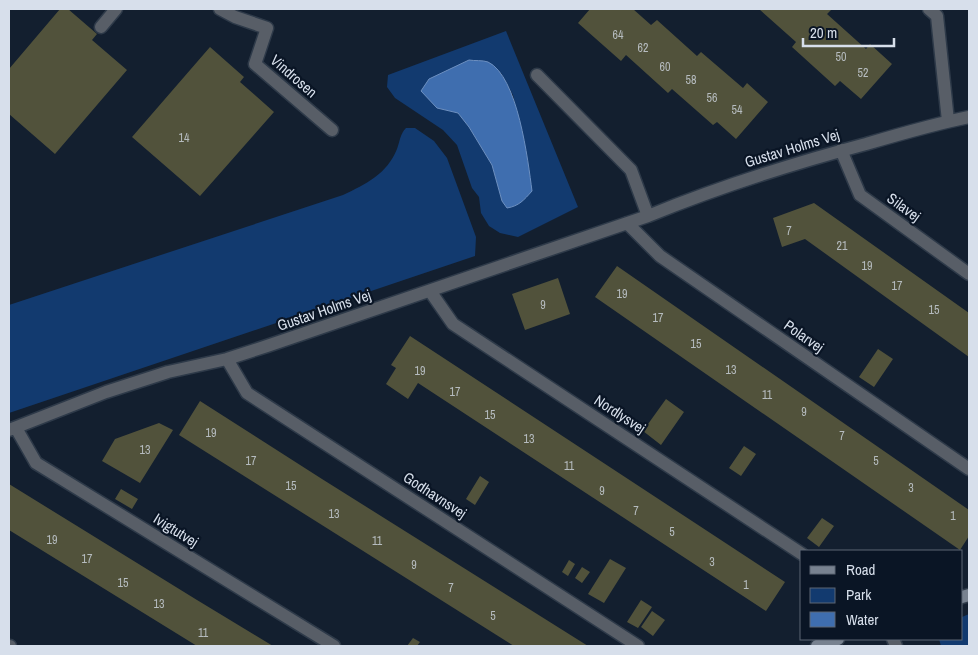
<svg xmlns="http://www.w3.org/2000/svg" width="978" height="655" viewBox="0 0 978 655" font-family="'Archivo Narrow',sans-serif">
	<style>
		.green { fill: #123a6f; fill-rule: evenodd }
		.water { fill: #3f6eaf; stroke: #6d90c1 }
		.building { fill: #51523b }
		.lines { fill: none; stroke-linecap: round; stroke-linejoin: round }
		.lane-casing { stroke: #2e3a49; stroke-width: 15 }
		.street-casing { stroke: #2e3a49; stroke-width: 15 }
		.secondary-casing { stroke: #2e3a49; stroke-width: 15 }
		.lane { stroke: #585e67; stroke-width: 12 }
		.street { stroke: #585e67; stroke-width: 12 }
		.secondary { stroke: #788290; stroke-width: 12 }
		.labels { text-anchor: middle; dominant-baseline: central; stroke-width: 4.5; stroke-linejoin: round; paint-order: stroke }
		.number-label { font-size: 12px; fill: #b6bcbf }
		.street-label { font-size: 15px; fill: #d7dfeb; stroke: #0a1525 }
	</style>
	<rect width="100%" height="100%" fill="#131f2f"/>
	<path class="green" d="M 506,31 L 578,207 L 518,237 L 500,233 L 489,226 L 481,213 L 479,197 L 472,188 L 457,145 L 443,130 L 395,98 L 387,87 L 388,75 ZM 501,73 L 513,95 L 528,162 L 502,201 L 492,165 L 469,127 L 458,113 L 437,108 Z
		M 406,128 L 415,128 L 434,141 L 447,158 L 476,237 L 475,256 L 9,413 L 9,305 L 343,195 C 366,184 387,174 397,149 C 400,141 400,134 406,128 Z
		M 969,614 L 969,646 L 941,646 L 939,639 L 962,639 L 962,617 Z"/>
	<path class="water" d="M 469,60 C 474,61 483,60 488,62 C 518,76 528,161 532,191 C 524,200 519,206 507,208 L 502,201 L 492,165 L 469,127 L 458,113 L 437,108 L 421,91 L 429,79 Z"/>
	<path class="building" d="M 60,9 L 68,9 L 97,34 L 92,40 L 127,70 L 55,154 L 9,114 L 9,69 Z
		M 590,9 L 633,9 L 651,25 L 657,20 L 697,56 L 701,52 L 743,88 L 747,83 L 768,102 L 736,139 L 717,122 L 713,125 L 672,89 L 668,93 L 626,55 L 621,61 L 578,23 Z
		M 759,9 L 832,9 L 827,14 L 866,49 L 870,44 L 892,64 L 861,99 L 840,81 L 835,86 L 792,47 L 796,42 Z
		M 210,47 L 244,77 L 240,82 L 274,112 L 200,196 L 132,137 Z
		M 814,203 L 969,313 L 969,357 L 805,239 L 782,247 L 773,218 Z
		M 617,266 L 969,510 L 969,536 L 960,550 L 595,297 Z
		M 558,278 L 570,314 L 525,330 L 512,294 Z
		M 410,336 L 785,582 L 766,611 L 418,383 L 408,399 L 386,384 L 396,368 L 391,365 Z
		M 878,349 L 893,359 L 874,387 L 859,377 Z
		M 666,399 L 684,412 L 661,445 L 643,431 Z
		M 200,401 L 322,479 L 588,646 L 514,646 L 179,435 Z
		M 159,423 L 173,430 L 140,483 L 102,461 L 115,439 Z
		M 744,446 L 756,454 L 741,476 L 729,468 Z
		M 480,476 L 489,482 L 475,505 L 466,499 Z
		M 9,484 L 197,600 L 273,646 L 197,646 L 9,530 Z
		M 121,489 L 138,499 L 132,509 L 115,499 Z
		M 822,518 L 834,526 L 819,547 L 807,538 Z
		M 610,559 L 626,568 L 604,603 L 588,594 Z
		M 569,560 L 575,564 L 568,576 L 562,572 Z
		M 582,567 L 590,572 L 582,583 L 575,578 Z
		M 641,600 L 652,607 L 638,628 L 627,622 Z
		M 652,611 L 665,620 L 653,636 L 641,627 Z
		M 413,638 L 420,642 L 417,646 L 407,646 Z"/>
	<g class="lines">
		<g class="lane-casing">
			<path id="lane" d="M 893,639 L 896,646"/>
		</g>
		<g class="street-casing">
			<path id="street" d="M 220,9 L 235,17 L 267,28 L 255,64 L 332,130
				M 929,9 L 937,16 L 948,121
				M 101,27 L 116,9
				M 537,75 L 631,170 L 648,216
				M 841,150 L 860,195 L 969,274
				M 627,223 L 660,256 L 969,469
				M 430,291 L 453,324 L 802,554
				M 227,359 L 247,393 L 638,646
				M 16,428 L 36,463 L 334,646
				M 9,430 L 106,392 L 168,372 L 227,359 L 267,346 L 648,216 C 719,187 791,164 866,144 C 900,134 934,124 969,117
				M 9,646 L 10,646"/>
		</g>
		<g class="secondary-casing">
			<path id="secondary" d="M 962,597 L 969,595
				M 817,646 L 838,639"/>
		</g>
		<use href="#lane" class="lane"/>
		<use href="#street" class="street"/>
		<use href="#secondary" class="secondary"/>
	</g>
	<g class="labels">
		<g class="number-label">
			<text x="618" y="35">64</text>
			<text x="643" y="48">62</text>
			<text x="841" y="57">50</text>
			<text x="665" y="67">60</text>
			<text x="863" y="73">52</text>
			<text x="691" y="80">58</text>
			<text x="712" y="98">56</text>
			<text x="737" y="110">54</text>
			<text x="184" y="138">14</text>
			<text x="789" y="231">7</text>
			<text x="842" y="246">21</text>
			<text x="867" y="266">19</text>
			<text x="897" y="286">17</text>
			<text x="622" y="294">19</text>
			<text x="543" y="305">9</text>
			<text x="934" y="310">15</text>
			<text x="658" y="318">17</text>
			<text x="696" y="344">15</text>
			<text x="731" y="370">13</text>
			<text x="420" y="371">19</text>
			<text x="455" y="392">17</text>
			<text x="767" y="395">11</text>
			<text x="804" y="412">9</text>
			<text x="490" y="415">15</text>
			<text x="211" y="433">19</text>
			<text x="842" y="436">7</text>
			<text x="529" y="439">13</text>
			<text x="145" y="450">13</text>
			<text x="251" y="461">17</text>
			<text x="876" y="461">5</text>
			<text x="569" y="466">11</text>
			<text x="291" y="486">15</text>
			<text x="911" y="488">3</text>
			<text x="602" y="491">9</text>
			<text x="636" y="511">7</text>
			<text x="334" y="514">13</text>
			<text x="953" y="516">1</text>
			<text x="672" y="532">5</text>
			<text x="52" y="540">19</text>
			<text x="377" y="541">11</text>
			<text x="87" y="559">17</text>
			<text x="712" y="562">3</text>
			<text x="414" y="565">9</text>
			<text x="123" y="583">15</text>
			<text x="746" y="585">1</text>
			<text x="451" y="588">7</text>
			<text x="159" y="604">13</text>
			<text x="493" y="616">5</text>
			<text x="203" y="633">11</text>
		</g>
		<g class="street-label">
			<text transform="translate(294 76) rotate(41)">Vindrosen</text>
			<text transform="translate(792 148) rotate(-17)">Gustav Holms Vej</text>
			<text transform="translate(904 207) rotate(36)">Silavej</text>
			<text transform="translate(324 310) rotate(-19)">Gustav Holms Vej</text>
			<text transform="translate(804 336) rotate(35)">Polarvej</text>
			<text transform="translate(620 414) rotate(33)">Nordlysvej</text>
			<text transform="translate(435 495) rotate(33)">Godhavnsvej</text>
			<text transform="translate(176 530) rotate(32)">Ivigtutvej</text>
		</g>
	</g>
	<rect width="978" height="655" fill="none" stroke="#d7dfeb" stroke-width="20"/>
	<rect x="800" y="550" width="162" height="90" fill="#0a1525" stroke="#5c6674"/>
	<rect x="810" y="566" width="25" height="8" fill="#788290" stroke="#5c6674"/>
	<text x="846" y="575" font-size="15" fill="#d7dfeb">Road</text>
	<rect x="810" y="588" width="25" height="15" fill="#123a6f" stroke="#5c6674"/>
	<text x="846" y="600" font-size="15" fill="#d7dfeb">Park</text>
	<rect x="810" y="612" width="25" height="15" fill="#3f6eaf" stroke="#5c6674"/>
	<text x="846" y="625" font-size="15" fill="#d7dfeb">Water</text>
	<path d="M803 38v8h91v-8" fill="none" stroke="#d7dfeb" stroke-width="2.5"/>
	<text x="810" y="38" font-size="15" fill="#d7dfeb" stroke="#0a1525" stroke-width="4" paint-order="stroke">20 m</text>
</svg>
